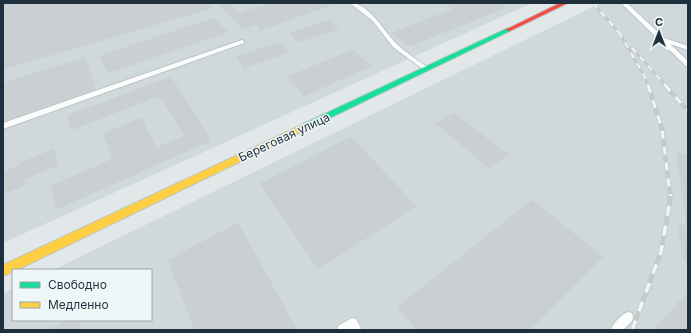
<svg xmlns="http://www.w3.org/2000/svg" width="691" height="333" viewBox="0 0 691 333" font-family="Inter,sans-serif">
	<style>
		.built { fill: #cfd8db }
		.building { fill: #cad0d2; stroke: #cbd0d2 }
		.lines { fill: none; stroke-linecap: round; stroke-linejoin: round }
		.lane-casing { stroke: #bfc4c6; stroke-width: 2 }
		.fast-casing { stroke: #bfc6c8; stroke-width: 2 }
		.slow-casing { stroke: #bfc6c8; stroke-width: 2 }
		.jam-casing { stroke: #bfc6c8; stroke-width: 2 }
		.lane { fill: #fbfcfc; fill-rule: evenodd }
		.fast { fill: #16e098; fill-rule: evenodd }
		.slow { fill: #ffcf43; fill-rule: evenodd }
		.jam { fill: #f24e42; fill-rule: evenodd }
		.rail-far2-casing { stroke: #c5c9ca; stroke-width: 3 }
		.rail-far1-casing { stroke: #c5c9ca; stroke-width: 4.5 }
		.rail-casing { stroke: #c5c9ca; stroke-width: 5 }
		.rail-far2 { stroke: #eff6f8; stroke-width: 2; stroke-dasharray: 6; stroke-linecap: butt }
		.rail-far1 { stroke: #eff6f8; stroke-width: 3; stroke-dasharray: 8; stroke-linecap: butt }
		.rail { stroke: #eff6f8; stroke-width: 3.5; stroke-dasharray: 10; stroke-linecap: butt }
		.labels { text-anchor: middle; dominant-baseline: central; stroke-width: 3; stroke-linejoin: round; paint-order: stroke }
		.street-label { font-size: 12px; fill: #1e303d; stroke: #eff6f8 }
	</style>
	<rect width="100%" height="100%" fill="#e2e8e9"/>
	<path class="built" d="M 3,3 L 532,3 L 3,243 Z
		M 601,3 L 688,3 L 688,330 L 3,330 L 3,294 L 13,289 L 13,320 L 151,320 L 151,270 L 53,270 Z"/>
	<path class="building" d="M 3,3 L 208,3 L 212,8 L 3,69 Z
		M 222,3 L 228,3 L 239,14 L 270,3 L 336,3 L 261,30 L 256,24 L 243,29 L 219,4 Z
		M 445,3 L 499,3 L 506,7 L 472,21 Z
		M 454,9 L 472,21 L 409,46 L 392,33 Z
		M 215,18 L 227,32 L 108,73 L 100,56 Z
		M 330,20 L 338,29 L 298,42 L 290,33 Z
		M 280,42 L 289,52 L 244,68 L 236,57 Z
		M 353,50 L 371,66 L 304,96 L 287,77 Z
		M 85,58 L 96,90 L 3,121 L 3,83 Z
		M 171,77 L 211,140 L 57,209 L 51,186 L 113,159 L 103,134 L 141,118 L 156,148 L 185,136 L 162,99 L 155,97 L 71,130 L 67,116 Z
		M 454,113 L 508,155 L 489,168 L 436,123 Z
		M 351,137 L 416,206 L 318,269 L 260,184 Z
		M 54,149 L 58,165 L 24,179 L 25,185 L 3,194 L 3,172 L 20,165 L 20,163 Z
		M 677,153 L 688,156 L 688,261 L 683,259 L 678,223 L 687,226 Z
		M 532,200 L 603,257 L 530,330 L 417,330 L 398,307 Z
		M 238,223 L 297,330 L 195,330 L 168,260 Z
		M 685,295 L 688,297 L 688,330 L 654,330 Z
		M 68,320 L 78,320 L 80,330 L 49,330 Z"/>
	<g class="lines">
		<g class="lane-casing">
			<path id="lane" d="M 350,3 C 370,3 385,34 398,45 C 407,54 418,60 428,68 L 428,70 L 424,70 L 393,47 L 373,21 Z
				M 621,3 L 627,3 L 664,38 L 688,46 L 688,50 L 670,44 L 688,61 L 688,67 L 686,66 Z
				M 242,40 L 244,41 L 244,43 L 3,129 L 3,123 Z
				M 628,312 L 632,313 L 633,317 L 632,321 L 623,330 L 611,330 C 613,323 621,315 628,312 Z
				M 352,318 L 356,319 L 362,330 L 337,330 L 338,326 Z"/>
		</g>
		<g class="fast-casing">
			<path id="fast" d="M 508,28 L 510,29 L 510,31 L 309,128 L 303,128 L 302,126 L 303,124 Z"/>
		</g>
		<g class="slow-casing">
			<path id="slow" d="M 306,123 L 310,126 L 309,128 L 17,270 L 13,270 L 13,272 L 3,276 L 3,265 Z"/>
		</g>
		<g class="jam-casing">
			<path id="jam" d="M 560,3 L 568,3 L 510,31 L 505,30 Z"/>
		</g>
		<use href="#lane" class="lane"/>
		<use href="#fast" class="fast"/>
		<use href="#slow" class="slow"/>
		<use href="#jam" class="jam"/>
		<g class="rail-far2-casing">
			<path id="rail-far2" d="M 593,3 L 622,36
				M 619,32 L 645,77 L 648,86
				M 632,48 L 666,86"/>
		</g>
		<g class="rail-far1-casing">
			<path id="rail-far1" d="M 648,85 L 662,129 L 670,195
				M 665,85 L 688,111"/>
		</g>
		<g class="rail-casing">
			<path id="rail" d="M 632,330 L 661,252 L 671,194"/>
		</g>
		<use href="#rail-far2" class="rail-far2"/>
		<use href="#rail-far1" class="rail-far1"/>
		<use href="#rail" class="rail"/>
	</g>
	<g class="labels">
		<g class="street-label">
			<text transform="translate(284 137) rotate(-25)">Береговая улица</text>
		</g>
	</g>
	<rect width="691" height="333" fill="none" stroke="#1e303d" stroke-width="8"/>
	<rect x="12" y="269" width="140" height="52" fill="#eff6f8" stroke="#9ba7ad"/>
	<rect x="20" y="282" width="20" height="6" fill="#16e098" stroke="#9ba7ad"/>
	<text x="48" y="289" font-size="12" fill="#1e303d">Свободно</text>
	<rect x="20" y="302" width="20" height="6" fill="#ffcf43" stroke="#9ba7ad"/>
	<text x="48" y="309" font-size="12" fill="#1e303d">Медленно</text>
	<g transform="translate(659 32)" stroke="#eff6f8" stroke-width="3" paint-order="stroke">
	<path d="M0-3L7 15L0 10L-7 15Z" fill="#1e303d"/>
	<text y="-6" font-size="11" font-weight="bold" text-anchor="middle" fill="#1e303d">С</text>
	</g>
</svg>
